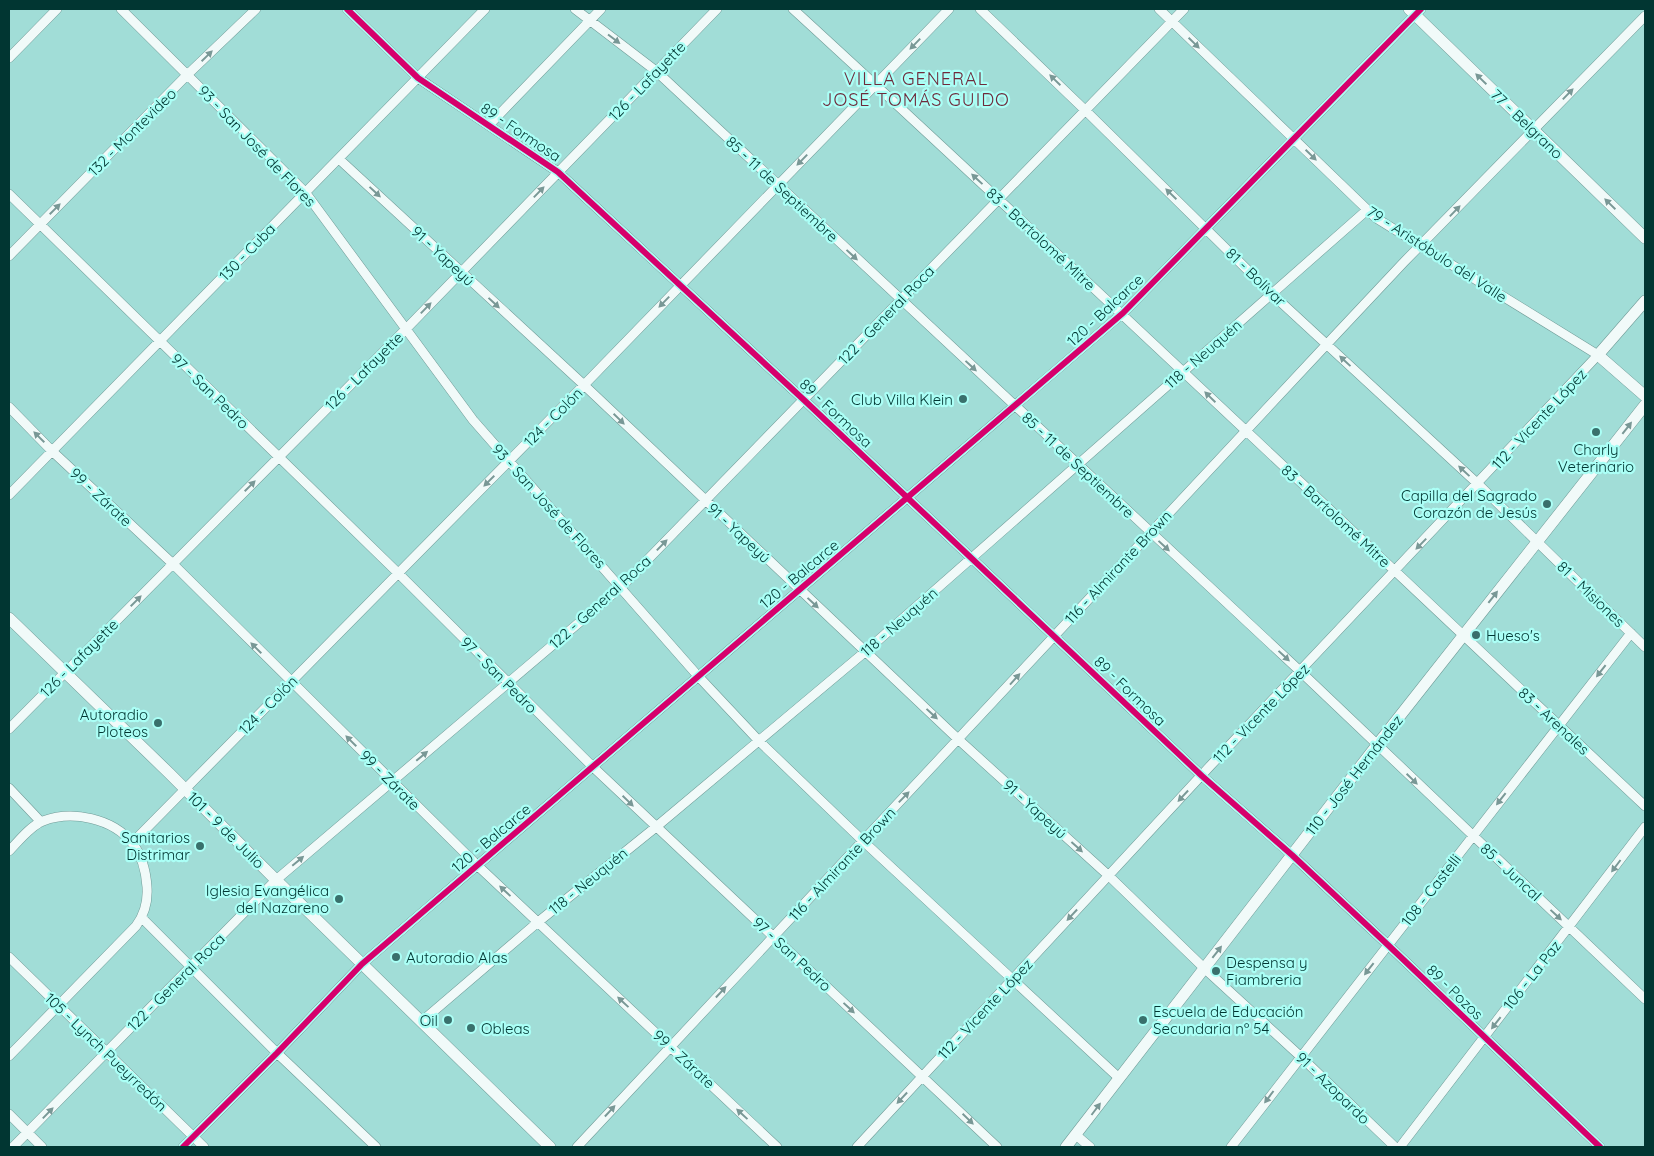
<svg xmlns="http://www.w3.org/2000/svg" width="1654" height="1156" viewBox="0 0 1654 1156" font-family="Quicksand,sans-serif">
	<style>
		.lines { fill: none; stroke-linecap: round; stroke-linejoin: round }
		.minor-casing { stroke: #709b97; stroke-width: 10 }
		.tertiary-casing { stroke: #709b97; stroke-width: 12 }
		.minor { stroke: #f1faf9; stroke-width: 9 }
		.tertiary { stroke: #f1faf9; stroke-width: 11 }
		.cycleway-casing { stroke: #abfff6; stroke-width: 9 }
		.cycleway { stroke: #d6006c; stroke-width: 6 }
		.oneway { fill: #799896 }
		.poi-dot { fill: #39706c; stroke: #abfff6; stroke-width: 2 }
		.labels { text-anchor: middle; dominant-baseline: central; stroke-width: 4.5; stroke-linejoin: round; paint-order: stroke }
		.street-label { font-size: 15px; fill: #013632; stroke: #abfff6 }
		.poi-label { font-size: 15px; fill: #013632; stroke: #abfff6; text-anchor: end }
		.quarter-label { font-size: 18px; letter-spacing: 1px; fill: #6f2a3b; stroke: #abfff6 }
	</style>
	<rect width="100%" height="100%" fill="#a1ddd7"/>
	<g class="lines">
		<g class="minor-casing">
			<path id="minor" d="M 121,9 L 305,192 L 473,420 L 698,676 L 759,741 L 863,841 L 1119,1078
				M 347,9 L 418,78 L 558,172 L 804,400 L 1202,776 L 1292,855 L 1388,945 L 1600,1147
				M 575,9 L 656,71 L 1301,672 L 1645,999
				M 793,9 C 1080,272 1361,540 1645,806
				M 980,9 L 1086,111 L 1272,294 L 1478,484 L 1645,647
				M 9,58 L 57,9
				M 489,125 L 601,9
				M 339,159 L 584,385 L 959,740 L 1109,876 L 1204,968 L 1300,1056 L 1395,1147
				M 9,194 L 398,573 L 593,767 L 997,1147
				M 9,256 L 187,75 L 256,9
				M 9,407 L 52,451 L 173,564 L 478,866 L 777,1147
				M 9,495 L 485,9
				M 9,729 L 406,329 L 717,9
				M 9,788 L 41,822
				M 132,843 L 584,385 L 949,9
				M 9,851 C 18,842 30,826 43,821 C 72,810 113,818 133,844 C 142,856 146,872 147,887 C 148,901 144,915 136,926 L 9,1056
				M 142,918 L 277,1053 L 376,1147
				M 9,957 L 204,1147
				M 421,1022 L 538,922 L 656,827 L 866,651 L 1367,210
				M 9,1114 L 42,1147
				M 1076,1135 L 1090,1147
				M 13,1147 L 276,880 L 621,587 L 1184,9
				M 183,1147 L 277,1053 L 362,964 L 1123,313 L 1421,9
				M 577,1147 L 1327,344 L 1404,262 L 1645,16
				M 857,1147 L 1211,765 L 1598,355 L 1376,218 L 1159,9
				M 1231,1147 L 1631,633
				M 1400,1147 L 1645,827"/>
		</g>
		<g class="tertiary-casing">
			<path id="tertiary" d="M 1409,9 L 1645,238
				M 1645,301 L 1598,355 L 1645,396
				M 9,618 L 169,773 L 276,880 L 550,1147
				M 1066,1147 L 1377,745 L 1645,405"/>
		</g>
		<use href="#minor" class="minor"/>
		<use href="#tertiary" class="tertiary"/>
		<g class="cycleway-casing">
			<path id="cycleway" d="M 347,9 L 418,78 L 558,172 L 804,400 L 1202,776 L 1292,855 L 1388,945 L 1600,1147
				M 183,1147 L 277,1053 L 362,964 L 1123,313 L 1421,9"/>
		</g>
		<use href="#cycleway" class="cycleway"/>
	</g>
	<defs><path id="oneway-solid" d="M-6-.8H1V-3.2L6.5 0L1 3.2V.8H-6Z" transform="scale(1.25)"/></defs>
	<g class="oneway">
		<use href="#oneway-solid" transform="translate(614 39) rotate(37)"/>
		<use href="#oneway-solid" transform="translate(1194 43) rotate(44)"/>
		<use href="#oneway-solid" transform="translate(915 44) rotate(134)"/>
		<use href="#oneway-solid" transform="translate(207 56) rotate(-44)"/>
		<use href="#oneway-solid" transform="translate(1481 79) rotate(-136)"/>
		<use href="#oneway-solid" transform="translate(1055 80) rotate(-136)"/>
		<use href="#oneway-solid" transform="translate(1568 94) rotate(-46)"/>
		<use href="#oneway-solid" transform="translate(1311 155) rotate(44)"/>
		<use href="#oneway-solid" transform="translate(802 160) rotate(134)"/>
		<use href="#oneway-solid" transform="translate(977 179) rotate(-137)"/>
		<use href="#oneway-solid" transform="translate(375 192) rotate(43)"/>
		<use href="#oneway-solid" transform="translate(539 192) rotate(-46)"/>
		<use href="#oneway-solid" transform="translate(1171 194) rotate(-136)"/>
		<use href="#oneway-solid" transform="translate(1610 204) rotate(-136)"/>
		<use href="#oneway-solid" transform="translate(55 209) rotate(-45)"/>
		<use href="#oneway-solid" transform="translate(1455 211) rotate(-46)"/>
		<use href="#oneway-solid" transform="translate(852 255) rotate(43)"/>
		<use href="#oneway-solid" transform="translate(664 302) rotate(134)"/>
		<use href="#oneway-solid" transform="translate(494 303) rotate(43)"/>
		<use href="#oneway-solid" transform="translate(426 308) rotate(-46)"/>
		<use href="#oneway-solid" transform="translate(1345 361) rotate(-137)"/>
		<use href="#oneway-solid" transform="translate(971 366) rotate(43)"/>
		<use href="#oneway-solid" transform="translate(1210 397) rotate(-136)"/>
		<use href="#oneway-solid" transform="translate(619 419) rotate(44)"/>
		<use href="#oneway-solid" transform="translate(1627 428) rotate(-52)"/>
		<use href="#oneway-solid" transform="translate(39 437) rotate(-135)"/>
		<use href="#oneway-solid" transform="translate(1464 471) rotate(-137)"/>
		<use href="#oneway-solid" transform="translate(489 481) rotate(135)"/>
		<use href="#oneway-solid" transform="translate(250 486) rotate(-45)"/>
		<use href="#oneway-solid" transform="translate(1421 544) rotate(134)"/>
		<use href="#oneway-solid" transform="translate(662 545) rotate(-46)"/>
		<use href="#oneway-solid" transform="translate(1164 546) rotate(43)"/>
		<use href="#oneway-solid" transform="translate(1493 597) rotate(-52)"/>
		<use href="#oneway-solid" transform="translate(136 601) rotate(-45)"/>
		<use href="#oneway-solid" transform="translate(813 603) rotate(43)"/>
		<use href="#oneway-solid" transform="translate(256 648) rotate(-135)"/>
		<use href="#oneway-solid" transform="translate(1284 656) rotate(43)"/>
		<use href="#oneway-solid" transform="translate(1601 671) rotate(128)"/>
		<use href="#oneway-solid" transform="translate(1015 679) rotate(-48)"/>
		<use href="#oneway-solid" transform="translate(932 714) rotate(43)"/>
		<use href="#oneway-solid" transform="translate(351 741) rotate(-135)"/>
		<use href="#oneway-solid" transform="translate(422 756) rotate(-40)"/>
		<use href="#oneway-solid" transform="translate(1412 779) rotate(44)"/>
		<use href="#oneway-solid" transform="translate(1183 796) rotate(133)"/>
		<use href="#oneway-solid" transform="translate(904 797) rotate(-46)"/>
		<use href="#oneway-solid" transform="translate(1501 799) rotate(128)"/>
		<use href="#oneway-solid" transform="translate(628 801) rotate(44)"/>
		<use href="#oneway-solid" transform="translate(1077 847) rotate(42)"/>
		<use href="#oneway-solid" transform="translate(298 861) rotate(-40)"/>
		<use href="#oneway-solid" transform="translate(1616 866) rotate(127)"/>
		<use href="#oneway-solid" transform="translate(505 891) rotate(-137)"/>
		<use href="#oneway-solid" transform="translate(1072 915) rotate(133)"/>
		<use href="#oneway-solid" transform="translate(1556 915) rotate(43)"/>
		<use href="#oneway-solid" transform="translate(1217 952) rotate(-52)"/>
		<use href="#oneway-solid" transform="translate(1369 969) rotate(128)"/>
		<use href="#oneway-solid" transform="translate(721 992) rotate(-47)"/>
		<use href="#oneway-solid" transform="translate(623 1002) rotate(-137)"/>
		<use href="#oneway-solid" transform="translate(849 1008) rotate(43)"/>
		<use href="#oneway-solid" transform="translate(1496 1023) rotate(128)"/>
		<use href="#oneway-solid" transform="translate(1269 1097) rotate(127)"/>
		<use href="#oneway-solid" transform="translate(902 1098) rotate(133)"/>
		<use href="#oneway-solid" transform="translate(1096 1109) rotate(-53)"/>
		<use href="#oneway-solid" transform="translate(610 1111) rotate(-47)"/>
		<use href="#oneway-solid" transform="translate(48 1113) rotate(-46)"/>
		<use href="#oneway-solid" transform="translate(742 1114) rotate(-137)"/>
		<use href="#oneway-solid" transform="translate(968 1119) rotate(44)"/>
	</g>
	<g class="poi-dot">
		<circle cx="963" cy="399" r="5"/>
		<circle cx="1596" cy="432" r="5"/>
		<circle cx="1547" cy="504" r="5"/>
		<circle cx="1476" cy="635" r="5"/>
		<circle cx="158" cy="723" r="5"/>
		<circle cx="200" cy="846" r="5"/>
		<circle cx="339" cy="899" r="5"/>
		<circle cx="396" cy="957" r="5"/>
		<circle cx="1216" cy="971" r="5"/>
		<circle cx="448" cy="1020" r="5"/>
		<circle cx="1143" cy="1020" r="5"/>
		<circle cx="471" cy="1028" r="5"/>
	</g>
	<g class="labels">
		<g class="street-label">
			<text transform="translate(647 81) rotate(-46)">126 - Lafayette</text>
			<text transform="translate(1527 124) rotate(44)">77 - Belgrano</text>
			<text transform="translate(132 132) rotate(-45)">132 - Montevideo</text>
			<text transform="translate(521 132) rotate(34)">89 - Formosa</text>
			<text transform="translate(257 146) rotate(46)">93 - San José de Flores</text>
			<text transform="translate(782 189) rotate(43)">85 - 11 de Septiembre</text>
			<text transform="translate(1041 239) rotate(43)">83 - Bartolomé Mitre</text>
			<text transform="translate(247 252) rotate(-46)">130 - Cuba</text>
			<text transform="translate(1437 254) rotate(33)">79 - Aristóbulo del Valle</text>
			<text transform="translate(443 256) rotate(43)">91 - Yapeyú</text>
			<text transform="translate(1256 277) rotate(44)">81 - Bolívar</text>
			<text transform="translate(1105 310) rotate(-43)">120 - Balcarce</text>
			<text transform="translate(886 315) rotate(-46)">122 - General Roca</text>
			<text transform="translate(1203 354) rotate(-41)">118 - Neuquén</text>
			<text transform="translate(364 371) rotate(-45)">126 - Lafayette</text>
			<text transform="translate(210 391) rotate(44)">97 - San Pedro</text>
			<text transform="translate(836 413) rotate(43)">89 - Formosa</text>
			<text transform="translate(553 417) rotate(-45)">124 - Colón</text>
			<text transform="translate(1539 419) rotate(-47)">112 - Vicente López</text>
			<text transform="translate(1078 465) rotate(43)">85 - 11 de Septiembre</text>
			<text transform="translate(101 497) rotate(43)">99 - Zárate</text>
			<text transform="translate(549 506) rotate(48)">93 - San José de Flores</text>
			<text transform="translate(1336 516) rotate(43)">83 - Bartolomé Mitre</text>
			<text transform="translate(739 533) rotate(43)">91 - Yapeyú</text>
			<text transform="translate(1118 567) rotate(-47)">116 - Almirante Brown</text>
			<text transform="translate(799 574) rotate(-40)">120 - Balcarce</text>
			<text transform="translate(1591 594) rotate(44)">81 - Misiones</text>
			<text transform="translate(600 602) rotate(-42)">122 - General Roca</text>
			<text transform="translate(899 622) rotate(-41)">118 - Neuquén</text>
			<text transform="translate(79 658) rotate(-45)">126 - Lafayette</text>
			<text transform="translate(499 675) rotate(45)">97 - San Pedro</text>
			<text transform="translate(1130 691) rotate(44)">89 - Formosa</text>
			<text transform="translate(268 705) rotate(-45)">124 - Colón</text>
			<text transform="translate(1261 713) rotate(-46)">112 - Vicente López</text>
			<text transform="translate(1554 721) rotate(43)">83 - Arenales</text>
			<text transform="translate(1354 775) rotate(-52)">110 - José Hernández</text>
			<text transform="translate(390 780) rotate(45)">99 - Zárate</text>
			<text transform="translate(1035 809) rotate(42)">91 - Yapeyú</text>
			<text transform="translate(226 830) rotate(45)">101 - 9 de Julio</text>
			<text transform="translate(491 838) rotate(-40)">120 - Balcarce</text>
			<text transform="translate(842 864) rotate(-47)">116 - Almirante Brown</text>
			<text transform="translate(1511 872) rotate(43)">85 - Juncal</text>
			<text transform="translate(588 881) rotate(-39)">118 - Neuquén</text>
			<text transform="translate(1431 890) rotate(-52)">108 - Castelli</text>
			<text transform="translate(792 954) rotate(43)">97 - San Pedro</text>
			<text transform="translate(1532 975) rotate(-52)">106 - La Paz</text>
			<text transform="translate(176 982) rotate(-45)">122 - General Roca</text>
			<text transform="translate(1455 992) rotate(44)">89 - Pozos</text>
			<text transform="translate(985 1009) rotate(-47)">112 - Vicente López</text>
			<text transform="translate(106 1052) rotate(44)">105 - Lynch Pueyrredón</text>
			<text transform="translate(684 1059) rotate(43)">99 - Zárate</text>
			<text transform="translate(1333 1088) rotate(44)">91 - Azopardo</text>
		</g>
		<g class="poi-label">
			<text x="953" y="399">Club Villa Klein</text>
			<text x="1596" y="449" text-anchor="middle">Charly<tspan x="1596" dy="17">Veterinario</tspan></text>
			<text x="1537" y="495">Capilla del Sagrado<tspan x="1537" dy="17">Corazón de Jesús</tspan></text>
			<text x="1486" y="635" text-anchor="start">Hueso's</text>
			<text x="148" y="714">Autoradio<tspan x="148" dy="17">Ploteos</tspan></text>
			<text x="190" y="837">Sanitarios<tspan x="190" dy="17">Distrimar</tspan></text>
			<text x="329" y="890">Iglesia Evangélica<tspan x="329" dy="17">del Nazareno</tspan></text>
			<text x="406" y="957" text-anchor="start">Autoradio Alas</text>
			<text x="1226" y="962" text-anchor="start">Despensa y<tspan x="1226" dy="17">Fiambreria</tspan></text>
			<text x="1153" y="1011" text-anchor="start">Escuela de Educación<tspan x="1153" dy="17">Secundaria nº 54</tspan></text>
			<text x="438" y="1020">Oil</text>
			<text x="481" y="1028" text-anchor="start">Obleas</text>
		</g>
		<g class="quarter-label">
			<text x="916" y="78">VILLA GENERAL<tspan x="916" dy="21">JOSÉ TOMÁS GUIDO</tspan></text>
		</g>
	</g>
	<rect width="1654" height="1156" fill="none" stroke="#013632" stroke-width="20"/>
</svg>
